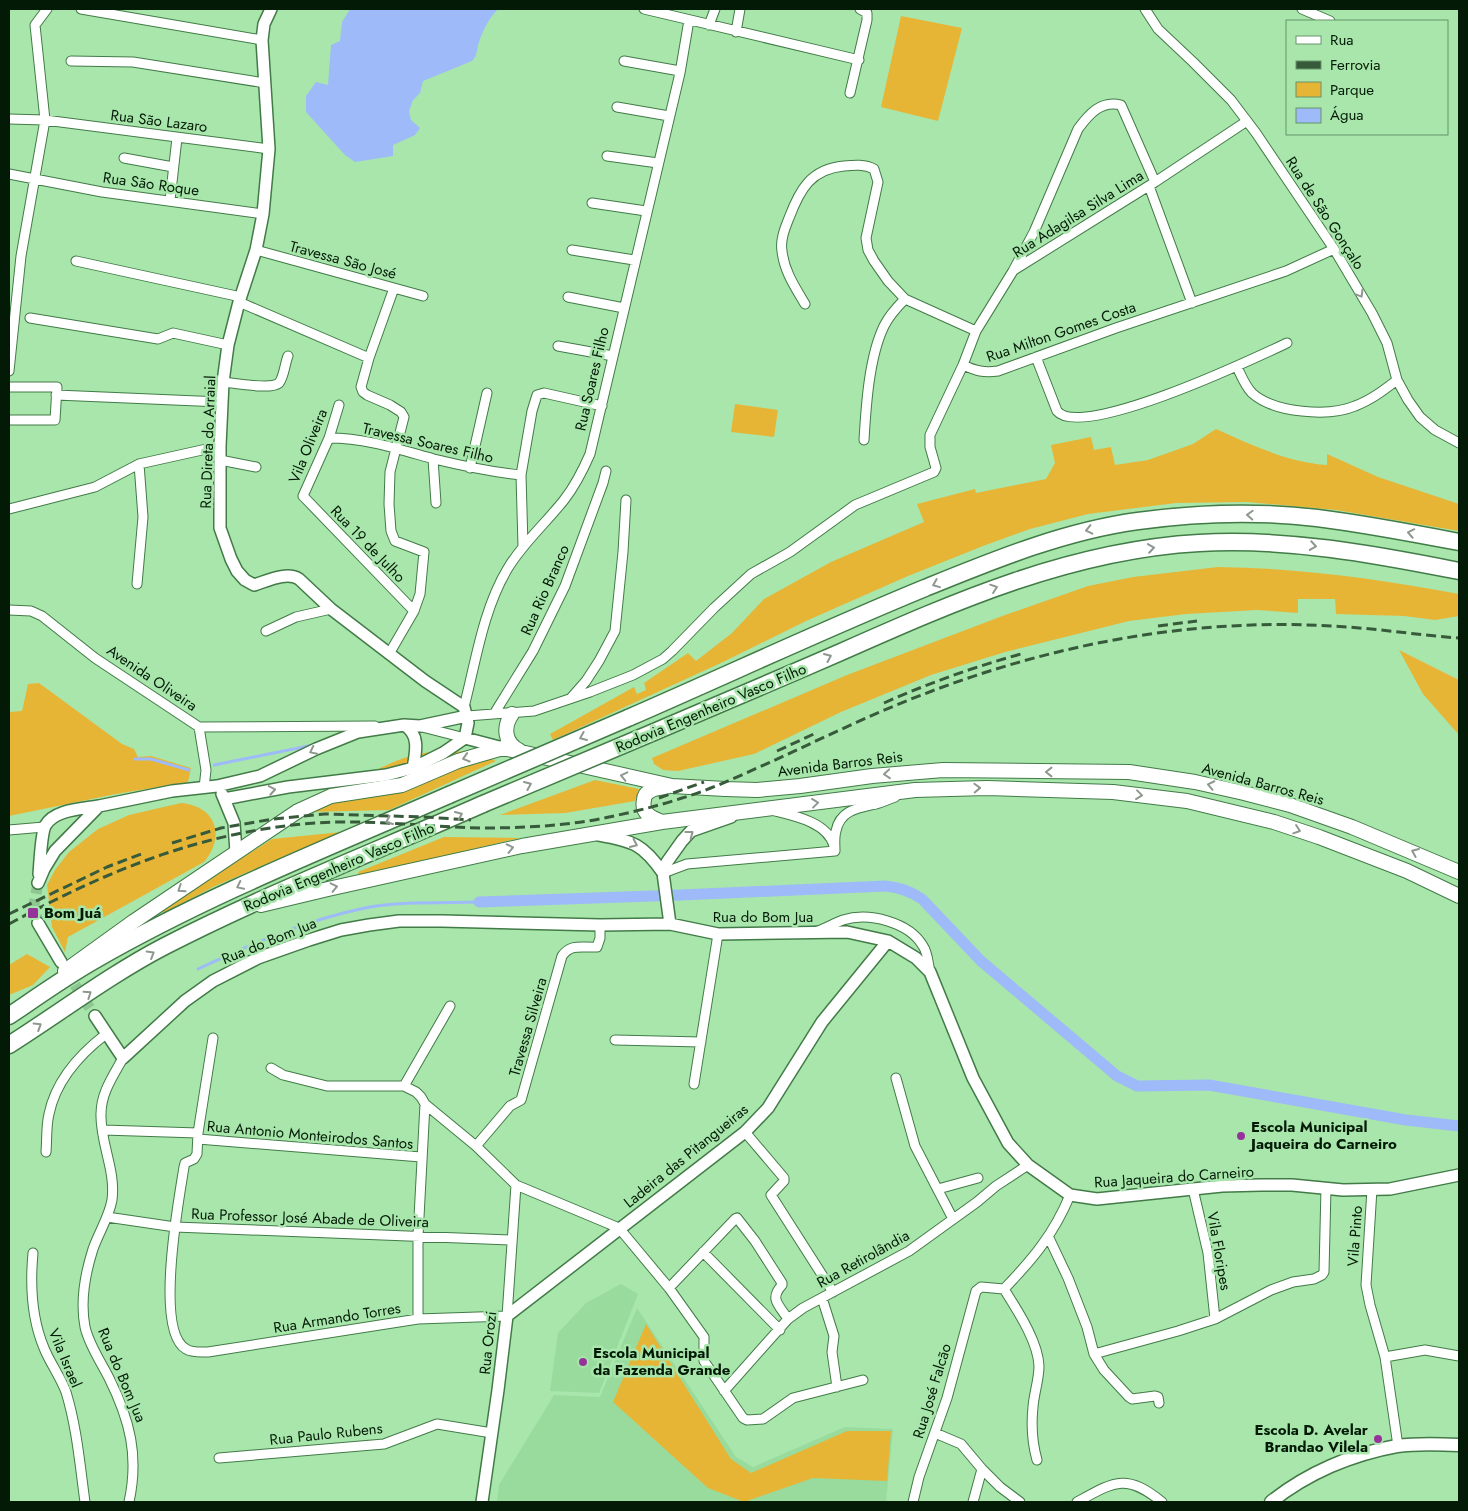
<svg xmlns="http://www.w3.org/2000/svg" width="1468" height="1511" viewBox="0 0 1468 1511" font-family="Jost,sans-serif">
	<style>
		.built { fill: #98db9d }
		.green { fill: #e7b536 }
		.water { fill: #9ebaf8 }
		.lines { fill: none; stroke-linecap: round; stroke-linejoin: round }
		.stream { stroke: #9ebaf8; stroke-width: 3 }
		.canal { stroke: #9ebaf8; stroke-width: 11 }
		.tertiary-tunnel { stroke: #8fc793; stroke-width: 11; stroke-dasharray: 11 5.5; stroke-linecap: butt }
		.minor-casing { stroke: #427b47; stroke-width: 11 }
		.tertiary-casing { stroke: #427b47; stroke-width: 14 }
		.secondary-casing { stroke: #427b47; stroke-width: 15 }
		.primary-casing { stroke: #427b47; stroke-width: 16 }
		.motorway-casing { stroke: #427b47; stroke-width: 19 }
		.minor { stroke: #fff; stroke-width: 9 }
		.tertiary { stroke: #fff; stroke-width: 11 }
		.secondary { stroke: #fff; stroke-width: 12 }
		.primary { stroke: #fff; stroke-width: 14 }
		.motorway { stroke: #fff; stroke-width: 16 }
		.rail { stroke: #375a3a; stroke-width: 3; stroke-dasharray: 10 5; stroke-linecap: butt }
		.motorway-bridge-casing { stroke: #427b47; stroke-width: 19; stroke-linecap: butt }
		.motorway-bridge { stroke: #fff; stroke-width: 16 }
		.oneway { stroke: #8e988f }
		.poi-dot { fill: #95339a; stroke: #a8e6ac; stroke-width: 2 }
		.labels { text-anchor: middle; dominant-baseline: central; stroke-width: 5; stroke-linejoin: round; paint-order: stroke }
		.street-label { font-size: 15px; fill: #031a06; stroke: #a8e6ac }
		.poi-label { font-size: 15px; font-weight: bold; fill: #031a06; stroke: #a8e6ac; text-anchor: start }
	</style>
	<rect width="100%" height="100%" fill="#a8e6ac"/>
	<path class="built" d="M 621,1284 L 638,1294 L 599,1393 L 550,1391 L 558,1333 L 586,1303 Z
		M 637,1308 L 736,1457 L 753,1467 L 845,1427 L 893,1429 L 886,1502 L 497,1502 L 499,1485 L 554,1395 L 600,1397 Z"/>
	<path class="green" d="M 901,16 L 962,28 L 938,121 L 881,107 Z
		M 735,404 L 778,410 L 774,437 L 731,432 Z
		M 1216,429 C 1252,445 1287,462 1327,465 L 1327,454 L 1378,477 L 1459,504 L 1459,531 L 1336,510 L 1247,502 L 1176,503 L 1088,514 L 1030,529 L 983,546 L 908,576 L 806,621 L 723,662 L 553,740 L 550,734 L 634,687 L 637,694 L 646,690 L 644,683 L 688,653 L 696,661 L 732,633 L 764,599 L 831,562 L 924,522 L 917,504 L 975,489 L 976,493 L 1046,479 L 1055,463 L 1051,445 L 1091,437 L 1094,450 L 1111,447 L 1115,465 L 1148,460 L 1193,444 Z
		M 1218,567 C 1299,568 1379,579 1459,594 L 1459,616 L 1435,620 L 1404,616 L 1336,614 L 1335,599 L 1298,599 L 1298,613 L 1257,610 L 1186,614 L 1129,621 L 1005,652 L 931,675 L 841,712 L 754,754 L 678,771 L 663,770 L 654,764 L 652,758 L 847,675 L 1005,615 L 1088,586 L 1133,577 Z
		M 1399,650 L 1459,680 L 1459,735 L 1423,694 Z
		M 39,683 L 122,744 L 134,749 L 138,757 L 151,756 L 191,768 L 188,782 L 116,794 L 9,816 L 9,712 L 22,711 L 28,684 Z
		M 442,751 L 478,752 L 496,761 L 389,810 L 309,812 C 340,791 371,769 407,757 C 418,753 431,752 442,751 Z
		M 595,780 L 639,789 L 635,801 L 565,813 L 500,815 Z
		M 181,803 C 216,806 226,836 204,862 L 68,937 L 65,952 L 52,927 L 47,885 L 55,870 L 69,852 L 98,829 L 129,815 Z
		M 341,832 L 215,886 L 163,913 L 163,908 L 272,839 Z
		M 444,837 L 520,838 L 359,876 L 358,872 Z
		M 27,954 L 50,967 L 33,985 L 9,995 L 9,965 Z
		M 646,1324 L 731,1459 L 751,1473 L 847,1431 L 891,1431 L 887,1481 L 813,1478 L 744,1502 L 708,1488 L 613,1402 Z"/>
	<path class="water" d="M 350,9 L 498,9 C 489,18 483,30 479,42 C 476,50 478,55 472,61 L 423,81 L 420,93 L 413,100 L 409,111 L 411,120 L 420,128 L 415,135 L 393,145 L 393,156 L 355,162 L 345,155 L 306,112 L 306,96 L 316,82 L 328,85 L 331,45 L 340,41 L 342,22 Z"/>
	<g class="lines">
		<path class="stream" d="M 135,759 L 151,759 L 189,770
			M 214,765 L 318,744
			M 198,969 C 252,944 306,920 365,908 C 402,901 441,903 479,902"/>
		<path class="canal" d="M 479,902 L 681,895 L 885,886 C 899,887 910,891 922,899 L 981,961 L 1117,1076 L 1137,1086 L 1209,1085 L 1406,1120 L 1459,1126"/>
		<path class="tertiary-tunnel" d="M 38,883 L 34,905 L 38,923
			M 66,971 L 95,1016"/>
		<g class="minor-casing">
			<path id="minor" d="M 81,9 L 262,40
				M 644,9 L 859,60
				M 1145,9 L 1158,29 L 1193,62 L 1231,100 L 1256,133 L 1334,249 L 1372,313 L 1387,343 L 1397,380 L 1408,400 L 1420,417 L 1435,430 L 1459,443
				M 1302,9 L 1330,21
				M 709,25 L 715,9
				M 736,32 L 740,9
				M 71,61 L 133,62 L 265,83
				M 624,61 L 680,71
				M 850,93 L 867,20 L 867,13 L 860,9
				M 617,107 L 669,116
				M 9,119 L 45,120 L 269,149
				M 607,156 L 658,163
				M 124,158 L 173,167
				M 9,174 L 102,192 L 263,214
				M 1149,186 L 1192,303
				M 170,200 L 177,138
				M 592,203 L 646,211
				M 256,250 L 423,296
				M 572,250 L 634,260
				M 76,261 L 241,297
				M 1014,270 L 1155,182 L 1247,121
				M 568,297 L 624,308
				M 239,302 L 369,358
				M 805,304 C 795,287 784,271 782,251 C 780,240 785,228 789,218 C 800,189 811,169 844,166 C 854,165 865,164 874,169 L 878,182 L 866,238 L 868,250 L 874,261 L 888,281 L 905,299 L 976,331
				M 30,318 L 158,339 L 173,333 L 228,345
				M 558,346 L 613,356
				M 1036,357 L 1057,411 C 1081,441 1255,358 1287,343
				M 963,365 C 976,371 984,373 998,371 L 1116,328 L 1286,271 L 1334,249
				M 1237,367 C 1241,375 1245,386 1252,393 C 1274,413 1329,417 1355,406 C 1371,400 1384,390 1397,380
				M 9,371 L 21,256 L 45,120 L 35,25 L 47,9
				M 223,382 C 234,383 271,390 279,383 C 284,377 285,363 288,356
				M 9,387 L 57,387 L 55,420 L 9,420
				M 56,395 L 221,402
				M 339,405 L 329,438 L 303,496 L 414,611
				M 329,438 C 366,438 398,449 434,459 C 463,466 491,472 521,475
				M 864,440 C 866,406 869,357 884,326 C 889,316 897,307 905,299
				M 433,459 L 436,503
				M 220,460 L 256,467
				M 470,468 L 487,393
				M 9,509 L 95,487 L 139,464 L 220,446
				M 523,546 L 521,475 L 532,411 L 537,395 L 544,393 L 602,406
				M 137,584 L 143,517 L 139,464
				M 9,610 L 31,611 L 42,616 L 95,658 L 199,727 L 375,726
				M 266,631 L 296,617 L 331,609
				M 389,654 L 414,611 L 420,594 L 424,552 L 395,541 L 391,531 L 389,504 L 390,472 L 404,417 L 401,412 L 390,405 L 367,395 L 363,392 L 361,387 L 369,358 L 394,288
				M 571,698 L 586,681 L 599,661 L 615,631 L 623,552 L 626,500
				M 464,707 C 476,661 483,609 508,568 C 523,543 545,524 564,500 C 575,486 583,470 590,454 L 680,73 L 689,20
				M 494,714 L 533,651 L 565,586 L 603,483 L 606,471
				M 467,716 L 534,711 L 590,692 L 633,675 L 663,659 L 672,651 L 714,608 L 751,574 L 790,552 L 855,505 L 934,472 L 936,468 L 930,447 L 930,435 L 963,365 L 976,331 L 1013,271 L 1034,232 L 1078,129 C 1089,114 1101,100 1121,105 L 1155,182
				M 199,727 L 206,770 L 204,788
				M 422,727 L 465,738
				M 775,811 C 796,816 828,823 834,846
				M 9,830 L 44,827
				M 835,851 C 835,845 834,837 836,831 C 840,810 858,808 876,804 C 882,802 888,800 895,797
				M 663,873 L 687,864 L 835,851
				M 818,931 C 826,928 835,923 843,920 C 869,912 909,922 923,946 C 928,953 928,964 930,972
				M 213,1038 L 198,1133 L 197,1154 L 194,1159 L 185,1163 L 184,1167 C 179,1199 154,1331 186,1349 C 192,1353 201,1352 208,1352 L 418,1319 L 507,1316 L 516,1185
				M 615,1040 L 701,1042
				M 123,1058 C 113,1076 101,1093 101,1114 C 100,1143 116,1170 112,1200 C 109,1217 99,1232 93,1249 C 85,1274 80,1301 85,1327 C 89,1345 101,1362 109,1378 C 130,1420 139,1456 129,1502
				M 271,1068 L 283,1075 L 327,1086 L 404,1086 L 416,1092 L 421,1097 L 425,1104 L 476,1146 L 516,1185 L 619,1228 L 669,1288 L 704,1337 L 704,1361 L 743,1418 L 747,1420 L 763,1419 L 793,1398 L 863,1380
				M 896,1078 L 915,1146 L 953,1219
				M 694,1084 L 718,934
				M 404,1086 L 450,1006
				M 103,1130 L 198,1133
				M 745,1132 L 784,1178 L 784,1181 L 771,1195 L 833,1292
				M 198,1139 L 421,1157
				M 476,1146 L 510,1106 L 521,1100 L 562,956 C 571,943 583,948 597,947 L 600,938 L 600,925
				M 46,1152 C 47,1140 46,1126 49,1114 C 56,1080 80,1054 106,1034
				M 938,1189 L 978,1178
				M 1193,1189 L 1208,1253 L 1215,1319
				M 1372,1189 L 1366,1285 L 1370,1305 L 1385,1357 L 1398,1446
				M 107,1217 L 175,1227 L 512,1240
				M 1049,1238 L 1068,1278 L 1087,1327 L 1094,1354 L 1104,1370 L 1129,1397 L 1132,1399 L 1155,1396 L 1158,1397 L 1159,1403
				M 703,1252 L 780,1330
				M 33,1253 C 30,1285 31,1317 44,1348 C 50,1363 60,1376 66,1392 C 77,1428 80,1466 85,1502
				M 669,1288 L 735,1219 L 737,1218 L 755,1241 L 782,1283 L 782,1285 C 769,1299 779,1305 788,1319
				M 1004,1289 C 1017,1310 1038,1341 1039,1366 C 1039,1380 1034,1393 1033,1407 C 1031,1426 1032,1442 1037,1460
				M 822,1298 L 834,1336 L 832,1352 L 837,1387
				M 418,1319 L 418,1236 L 425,1104
				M 1094,1354 L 1178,1331 L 1215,1319 L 1271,1290 L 1293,1282 L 1314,1279 L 1322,1275 L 1324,1272 L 1326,1188
				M 1385,1357 L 1425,1350 L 1459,1356
				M 724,1391 L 788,1319 L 803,1308 L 909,1251 L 977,1202 L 996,1186 L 1028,1165
				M 935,1433 L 961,1444 L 982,1469 L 1000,1487 L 1020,1502
				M 219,1458 L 384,1444 L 437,1424 L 492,1433
				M 913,1502 L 919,1477 L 947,1398 L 976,1291 L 981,1287 L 1004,1289 C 1032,1260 1054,1234 1070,1195
				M 973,1502 L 982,1469
				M 1077,1502 C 1115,1481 1126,1473 1162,1502"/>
		</g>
		<g class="tertiary-casing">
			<path id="tertiary" d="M 271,9 L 264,24 L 262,40 L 269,149 L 263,214 L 256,250 L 239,302 L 228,345 L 223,382 L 220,446 L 220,528 L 231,559 L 237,571 L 245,580 L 254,585 C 267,581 287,571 299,579 L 331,609 L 425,681 L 464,707 L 468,723 L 465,738
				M 404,725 C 420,734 416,752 413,768
				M 222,794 L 234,823 L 236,852
				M 224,799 L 288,787 L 386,775 L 413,768 L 443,753 L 465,738 L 503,748
				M 599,835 C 633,841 643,844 663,873
				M 39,874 C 40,863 41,835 45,826 C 54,809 83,809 99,806
				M 38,883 L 44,869 L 55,851 L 99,806 L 172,791 L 217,786 L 260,776 L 316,749 L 358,732 L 404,725 L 420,726 L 467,716
				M 38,923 L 61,962
				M 670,924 L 663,873 L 667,862 L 682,841 L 691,831 L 731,817
				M 95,1016 L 123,1058 L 185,1001 L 213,981 L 258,958 L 309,940 L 341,930 L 369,925 L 399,921 L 442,921 L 600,925 L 670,924 L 718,934 L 847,932 L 888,941 L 916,958 L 930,972 L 973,1078 L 1008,1143 L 1028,1165 L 1070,1195 L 1097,1199 L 1222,1186 L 1261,1185 L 1292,1185 L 1343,1190 L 1390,1189 L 1459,1175
				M 482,1502 L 498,1390 L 507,1316 L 745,1132 L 768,1108 L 822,1022 L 888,941"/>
		</g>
		<g class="secondary-casing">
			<path id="secondary" d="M 1271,1502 C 1307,1473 1352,1454 1397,1446 C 1418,1443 1439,1444 1459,1445"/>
		</g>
		<g class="primary-casing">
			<path id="primary" d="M 512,714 C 503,727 504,743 520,751
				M 662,822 C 651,818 641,813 644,800 C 644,796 646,793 650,791 C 655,788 661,788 666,787
				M 261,905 L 328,889 L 522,846 L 662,822 L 915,790 L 987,788 L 1113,792 L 1187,801 L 1274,822 L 1319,837 L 1407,871 L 1459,896
				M 65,971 L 133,922 L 298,811 L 331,796 L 402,785 L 458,761 L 503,748 L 672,786 L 725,789 L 757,790 L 800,786 L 872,776 L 943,770 L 1129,772 L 1195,782 L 1244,793 L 1290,805 L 1352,827 L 1459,872"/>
		</g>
		<g class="motorway-casing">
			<path id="motorway" d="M 628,718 C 727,675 825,629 925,588 C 994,560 1064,531 1138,521 C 1196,513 1258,511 1317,518 C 1365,524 1412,533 1459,542
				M 654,732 C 717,705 779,679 841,652 C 956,601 1072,550 1199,543 C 1287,538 1373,554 1459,571
				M 9,1016 C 37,997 65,977 95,960 C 208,895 330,847 449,795
				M 9,1045 C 61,1012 111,974 165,946 C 268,893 377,851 483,804"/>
		</g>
		<use href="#minor" class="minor"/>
		<use href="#tertiary" class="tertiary"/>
		<use href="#secondary" class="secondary"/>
		<use href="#primary" class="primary"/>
		<use href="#motorway" class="motorway"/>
		<path class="rail" d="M 1158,626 L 1197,621
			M 884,703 C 929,683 974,667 1021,654
			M 777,751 L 816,733
			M 659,798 L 704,782
			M 172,843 L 221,828 L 273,819 L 325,814 L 424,817 L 471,820
			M 9,914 L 107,867 L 144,853
			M 9,924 C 106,871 203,831 315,823 C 370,819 426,827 481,828 C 524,828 567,826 609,817 C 633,812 658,806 682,798 C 713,789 743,774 773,761 C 825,737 878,711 932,691 C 1059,643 1195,618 1331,626 C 1374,628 1417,635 1459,638"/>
		<g class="motorway-bridge-casing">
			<path id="motorway-bridge" d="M 449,795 L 628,718
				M 483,804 L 654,732"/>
		</g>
		<use href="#motorway-bridge" class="motorway-bridge"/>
	</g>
	<defs><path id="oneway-chevron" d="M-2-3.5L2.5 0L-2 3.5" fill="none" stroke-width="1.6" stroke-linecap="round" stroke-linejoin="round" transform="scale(1.25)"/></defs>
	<g class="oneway">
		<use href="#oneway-chevron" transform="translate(1360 294) rotate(59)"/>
		<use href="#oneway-chevron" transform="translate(1250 515) rotate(-177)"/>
		<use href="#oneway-chevron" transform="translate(1089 530) rotate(167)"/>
		<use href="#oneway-chevron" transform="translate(1411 533) rotate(-169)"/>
		<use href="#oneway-chevron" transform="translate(1313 546) rotate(9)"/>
		<use href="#oneway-chevron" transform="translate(1151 548) rotate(-8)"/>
		<use href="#oneway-chevron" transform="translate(936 584) rotate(158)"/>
		<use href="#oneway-chevron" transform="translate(994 588) rotate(-19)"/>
		<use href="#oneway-chevron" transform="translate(828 657) rotate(-24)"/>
		<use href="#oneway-chevron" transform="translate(583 737) rotate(157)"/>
		<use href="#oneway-chevron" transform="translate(313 751) rotate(154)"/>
		<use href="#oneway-chevron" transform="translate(466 758) rotate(163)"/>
		<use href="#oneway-chevron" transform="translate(1049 772) rotate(-180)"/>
		<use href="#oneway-chevron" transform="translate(887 774) rotate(175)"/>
		<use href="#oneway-chevron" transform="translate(624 776) rotate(-167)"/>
		<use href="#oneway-chevron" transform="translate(528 785) rotate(-23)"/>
		<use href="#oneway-chevron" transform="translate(1211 785) rotate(-168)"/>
		<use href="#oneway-chevron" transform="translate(977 788) rotate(-2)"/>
		<use href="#oneway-chevron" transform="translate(272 790) rotate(-10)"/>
		<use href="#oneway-chevron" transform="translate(1139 795) rotate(7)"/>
		<use href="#oneway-chevron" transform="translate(815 803) rotate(-7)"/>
		<use href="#oneway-chevron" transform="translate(459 815) rotate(-24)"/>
		<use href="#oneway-chevron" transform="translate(389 821) rotate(157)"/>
		<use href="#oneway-chevron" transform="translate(1297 830) rotate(19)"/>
		<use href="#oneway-chevron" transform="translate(690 834) rotate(-37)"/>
		<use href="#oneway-chevron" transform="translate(634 844) rotate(25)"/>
		<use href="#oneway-chevron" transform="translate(510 848) rotate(-13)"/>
		<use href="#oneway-chevron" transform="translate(1415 852) rotate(-157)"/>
		<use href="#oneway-chevron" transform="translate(240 886) rotate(154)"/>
		<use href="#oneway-chevron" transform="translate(334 887) rotate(-13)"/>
		<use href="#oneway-chevron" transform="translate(181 889) rotate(146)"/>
		<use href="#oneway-chevron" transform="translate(151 954) rotate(-31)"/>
		<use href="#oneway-chevron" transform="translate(88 994) rotate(-34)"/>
		<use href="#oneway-chevron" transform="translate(38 1026) rotate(-32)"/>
	</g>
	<g class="poi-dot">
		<rect x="27" y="907" width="12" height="12" rx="2.5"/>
		<circle cx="1241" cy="1136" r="5"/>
		<circle cx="583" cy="1362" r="5"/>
		<circle cx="1378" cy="1439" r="5"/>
	</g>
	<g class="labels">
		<g class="street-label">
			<text transform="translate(159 121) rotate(7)">Rua São Lazaro</text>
			<text transform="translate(151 184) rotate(8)">Rua São Roque</text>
			<text transform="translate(1325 213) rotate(57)">Rua de São Gonçalo</text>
			<text transform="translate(1078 214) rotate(-32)">Rua Adagilsa Silva Lima</text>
			<text transform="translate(343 260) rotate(15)">Travessa São José</text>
			<text transform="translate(1061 332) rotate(-19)">Rua Milton Gomes Costa</text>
			<text transform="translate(592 379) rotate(-77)">Rua Soares Filho</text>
			<text transform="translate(208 442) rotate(-88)">Rua Direta do Arraial</text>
			<text transform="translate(428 443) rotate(13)">Travessa Soares Filho</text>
			<text transform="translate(308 446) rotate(-68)">Vila Oliveira</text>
			<text transform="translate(368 544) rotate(46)">Rua 19 de Julho</text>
			<text transform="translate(545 590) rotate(-66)">Rua Rio Branco</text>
			<text transform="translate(152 678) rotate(34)">Avenida Oliveira</text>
			<text transform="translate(711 708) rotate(-23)">Rodovia Engenheiro Vasco Filho</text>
			<text transform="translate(840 764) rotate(-7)">Avenida Barros Reis</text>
			<text transform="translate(1263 784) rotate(15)">Avenida Barros Reis</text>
			<text transform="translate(339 867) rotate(-23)">Rodovia Engenheiro Vasco Filho</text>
			<text x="763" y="917">Rua do Bom Jua</text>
			<text transform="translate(269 941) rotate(-22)">Rua do Bom Jua</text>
			<text transform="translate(528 1027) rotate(-74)">Travessa Silveira</text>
			<text transform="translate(310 1135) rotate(5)">Rua Antonio Monteirodos Santos</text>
			<text transform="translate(686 1156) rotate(-39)">Ladeira das Pitangueiras</text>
			<text transform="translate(1174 1177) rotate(-4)">Rua Jaqueira do Carneiro</text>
			<text transform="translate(310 1218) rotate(2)">Rua Professor José Abade de Oliveira</text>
			<text transform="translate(1355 1236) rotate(-86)">Vila Pinto</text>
			<text transform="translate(1219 1251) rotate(80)">Vila Floripes</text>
			<text transform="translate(863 1259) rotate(-29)">Rua Retirolândia</text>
			<text transform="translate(337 1318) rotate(-9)">Rua Armando Torres</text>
			<text transform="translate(488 1343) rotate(-84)">Rua Orozi</text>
			<text transform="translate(65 1358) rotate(67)">Vila Israel</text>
			<text transform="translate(122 1375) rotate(67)">Rua do Bom Jua</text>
			<text transform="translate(932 1391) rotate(-73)">Rua José Falcão</text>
			<text transform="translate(326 1434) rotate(-6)">Rua Paulo Rubens</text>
		</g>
		<g class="poi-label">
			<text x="44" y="913">Bom Juá</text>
			<text x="1251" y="1127">Escola Municipal<tspan x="1251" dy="17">Jaqueira do Carneiro</tspan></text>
			<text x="593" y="1353">Escola Municipal<tspan x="593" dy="17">da Fazenda Grande</tspan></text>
			<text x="1368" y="1430" text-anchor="end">Escola D. Avelar<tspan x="1368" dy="17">Brandao Vilela</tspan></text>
		</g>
	</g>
	<rect width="1468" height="1511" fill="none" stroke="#031a06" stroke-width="20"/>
	<rect x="1286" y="20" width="162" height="115" fill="#a8e6ac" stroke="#66946a"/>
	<rect x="1296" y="36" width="25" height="8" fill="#ffffff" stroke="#66946a"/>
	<text x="1330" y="45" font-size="15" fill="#031a06">Rua</text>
	<rect x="1296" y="61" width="25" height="8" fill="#375a3a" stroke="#66946a"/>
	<text x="1330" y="70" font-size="15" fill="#031a06">Ferrovia</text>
	<rect x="1296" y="82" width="25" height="15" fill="#e7b536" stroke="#66946a"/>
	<text x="1330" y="95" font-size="15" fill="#031a06">Parque</text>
	<rect x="1296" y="108" width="25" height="15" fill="#9ebaf8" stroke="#66946a"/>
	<text x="1330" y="120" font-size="15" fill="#031a06">Água</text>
</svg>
